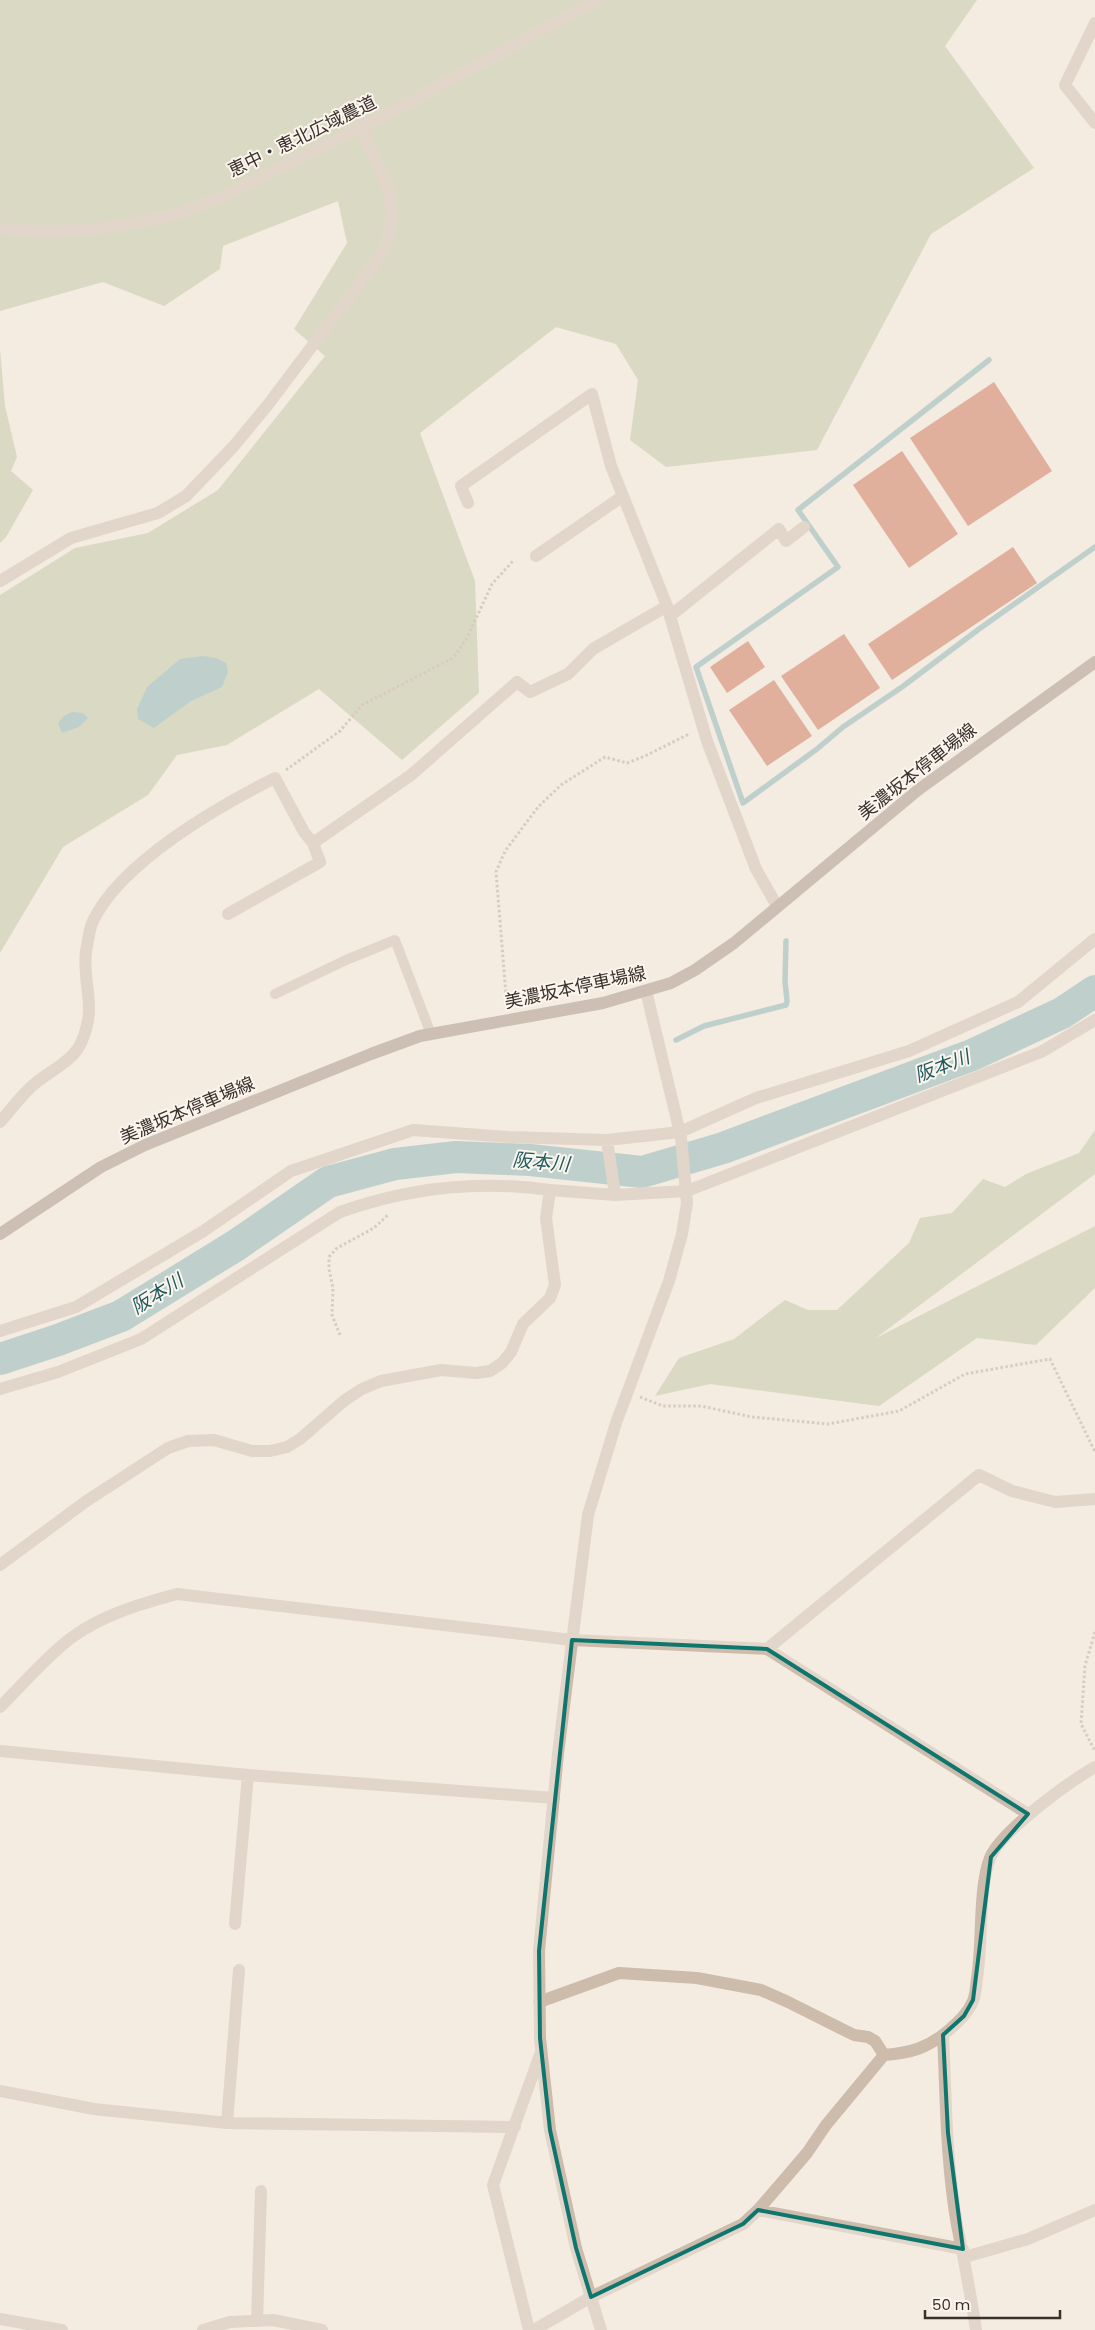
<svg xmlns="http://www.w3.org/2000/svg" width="1095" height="2330" viewBox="0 0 1095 2330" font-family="Poppins,'Noto Sans JP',sans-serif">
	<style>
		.green { fill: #b8c4a0 }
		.water { fill: #7fb0b2 }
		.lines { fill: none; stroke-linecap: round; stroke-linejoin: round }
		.stream { stroke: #7fb0b2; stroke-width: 5.5 }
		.river { stroke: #7fb0b2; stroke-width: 32 }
		.building { fill: #c8694b }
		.path { stroke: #b9a596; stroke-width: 3; stroke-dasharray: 2.5 2.5; stroke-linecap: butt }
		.service { stroke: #cdbbac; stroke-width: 10 }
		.minor { stroke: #cdbbac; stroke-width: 12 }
		.tertiary { stroke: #cdbbac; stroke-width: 12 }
		.secondary { stroke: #a18a7d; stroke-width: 12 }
		.marked { fill: none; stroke: #0f766e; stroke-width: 4; stroke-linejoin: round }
		.labels { text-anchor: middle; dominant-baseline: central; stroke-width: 4; stroke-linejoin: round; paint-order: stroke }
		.street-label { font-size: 18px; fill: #3b302b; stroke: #fbf5ee }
		.water-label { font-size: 19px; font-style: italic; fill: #1f5a5e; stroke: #fbf5ee }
	</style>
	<rect width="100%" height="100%" fill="#f4ebe1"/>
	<path class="green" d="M 0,0 L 977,0 L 945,46 L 1034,168 L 931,234 L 817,450 L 666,467 L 630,440 L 638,380 L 616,344 L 556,327 L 420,433 L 475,581 L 479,693 L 402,760 L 319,689 L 227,745 L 177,755 L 148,795 L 63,847 L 0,953 L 0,595 L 75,548 L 148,533 L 218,490 L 325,356 L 294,329 L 347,243 L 338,201 L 223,246 L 220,269 L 164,306 L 103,282 L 0,311 Z
		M 0,349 L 5,406 L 17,457 L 11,471 L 33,490 L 6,537 L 0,543 Z
		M 1095,1130 L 1095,1174 L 876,1338 L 1095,1226 L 1095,1288 L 1036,1345 L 977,1338 L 879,1406 L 710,1384 L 655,1396 L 679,1358 L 734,1339 L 785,1300 L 808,1310 L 837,1310 L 909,1243 L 920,1218 L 952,1213 L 983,1179 L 1005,1187 L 1026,1174 L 1079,1153 Z"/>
	<path class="water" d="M 203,656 L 216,658 L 226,663 L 228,672 L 222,687 L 191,701 L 154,728 L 138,719 L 137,709 L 147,687 L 180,659 Z
		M 72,712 L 83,713 L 88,718 L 79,727 L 62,733 L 58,723 L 64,716 Z"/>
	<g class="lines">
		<path class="stream" d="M 989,360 L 798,510 L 838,567 L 696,667 L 743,803 L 817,749 L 843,727 L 902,687 L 979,629 L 1095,547
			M 676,1040 L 704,1026 L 786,1005 L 787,1001 L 785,981 L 786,941"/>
		<path class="river" d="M 0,1359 L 58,1340 L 121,1316 L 235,1246 L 328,1182 L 395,1164 L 456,1157 L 530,1160 L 642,1172 L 723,1148 L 972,1055 L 1062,1013 L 1095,991"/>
	</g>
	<path class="building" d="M 994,382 L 1052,471 L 968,526 L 910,438 Z
		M 902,451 L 958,534 L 909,568 L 853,485 Z
		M 1013,547 L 1037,583 L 892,680 L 868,644 Z
		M 844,634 L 880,688 L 818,730 L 781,676 Z
		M 748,641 L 765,667 L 727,693 L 710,667 Z
		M 774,680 L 812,736 L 767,766 L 729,710 Z"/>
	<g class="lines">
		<path class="path" d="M 286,770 L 340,731 L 362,705 L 453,658 L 467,638 L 492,584 L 513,561
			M 507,1007 L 496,872 L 505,851 L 538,807 L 561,785 L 605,757 L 627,763 L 645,756 L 689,734
			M 340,1335 L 332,1315 L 333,1288 L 329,1269 L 329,1257 L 337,1248 L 374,1228 L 389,1214
			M 640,1397 L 663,1406 L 701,1406 L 752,1417 L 828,1424 L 899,1411 L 965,1374 L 1050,1359 L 1095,1452
			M 1095,1632 L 1085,1666 L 1081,1724 L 1095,1751"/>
		<path class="service" d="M 275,994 L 346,960 L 395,940 L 431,1034"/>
		<path class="minor" d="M 1095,23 L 1065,85 L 1095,123
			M 468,503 L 461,486 L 592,394 L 611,466 L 667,606 L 707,741 L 756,869 L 777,906
			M 536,556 L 623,496
			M 670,616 L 779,529 L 786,541 L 804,527
			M 228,914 L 320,862 L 313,843
			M 0,1122 C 10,1111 19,1098 30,1088 C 45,1073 72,1063 81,1043 C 98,1005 82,987 86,951 C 88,942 89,929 93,921 C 121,862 219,806 275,778 L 304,832 L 313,843 L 411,775 L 517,682 L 530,692 L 568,674 L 593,649 L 667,606
			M 607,1140 L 615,1195
			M 0,1331 L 76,1307 L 202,1232 L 291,1171 L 413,1130 L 508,1137 L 607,1140 L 680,1132 L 756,1098 L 909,1051 L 1018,1002 L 1095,939
			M 0,1389 L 58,1372 L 141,1339 L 340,1212 C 407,1188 479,1180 550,1190
			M 0,1565 L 85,1502 L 168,1448 L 188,1441 L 214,1440 L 252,1451 L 270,1451 L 287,1447 L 300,1439 L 345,1400 L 362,1389 L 381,1381 L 441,1370 L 476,1373 L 490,1371 L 502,1363 L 511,1352 L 523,1324 L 550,1298 L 555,1285 L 546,1218 L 550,1190 L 615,1195 L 687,1191 L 1041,1052 L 1095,1020
			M 767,1649 L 979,1475 L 1012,1491 L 1055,1502 L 1095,1499
			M 0,1707 C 22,1685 47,1656 71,1638 C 102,1615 140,1604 177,1594 L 572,1640 L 767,1649 L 1028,1814
			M 0,1751 L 248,1775 L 554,1798
			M 235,1924 L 248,1775
			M 539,2002 L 619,1973 L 697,1978 L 761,1990 L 788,2002 L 854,2035 L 868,2037 L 875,2041 L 884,2055
			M 943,2035 C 946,2098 946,2163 957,2225 C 964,2260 971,2295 976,2330
			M 0,2091 L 94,2109 L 227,2123 L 515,2127
			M 227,2123 L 239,1970
			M 758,2210 L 963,2249
			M 965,2257 L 1028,2239 L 1095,2210
			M 0,2319 L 62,2330
			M 257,2321 L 261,2191
			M 203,2330 L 230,2322 L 273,2320 L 322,2330
			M 529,2330 L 493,2185 L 541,2052
			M 534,2330 L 591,2297 L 743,2224 L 758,2210 L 807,2153 L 826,2125 L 884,2055 C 911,2053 928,2048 949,2030 C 959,2021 968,2013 973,2001 C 976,1994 976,1985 977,1978 C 983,1943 978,1889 990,1858 C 1001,1831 1069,1782 1095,1767"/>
		<path class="tertiary" d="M 0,228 C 59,236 138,228 194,208 C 226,197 256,179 287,164 C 392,114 494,55 598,0
			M 0,581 L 71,538 L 158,513 L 186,496 L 233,447 L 267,406 L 386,248 L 392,215 L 388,187 L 361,129
			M 601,2330 L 576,2248 L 550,2130 L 540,2038 L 539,1951 L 558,1754 L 588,1515 L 616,1423 L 669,1281 L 682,1234 L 687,1203 L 681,1137 L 646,991"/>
		<path class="secondary" d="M 0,1234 L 101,1167 L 145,1145 L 371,1054 L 420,1036 L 603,1003 L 671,983 L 695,970 L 734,943 L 918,790 L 1095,662"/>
	</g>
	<path d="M0 0H1095V2330H0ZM 572,1640 L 767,1649 L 1028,1814 L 991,1857 L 973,2000 L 964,2016 L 943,2035 L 948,2133 L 963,2249 L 758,2210 L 743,2224 L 591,2297 L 576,2248 L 550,2130 L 540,2038 L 539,1951 Z" fill="#f4ebe1" fill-opacity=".55" fill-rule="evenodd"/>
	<path class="marked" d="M 572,1640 L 767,1649 L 1028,1814 L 991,1857 L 973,2000 L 964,2016 L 943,2035 L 948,2133 L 963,2249 L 758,2210 L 743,2224 L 591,2297 L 576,2248 L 550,2130 L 540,2038 L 539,1951 Z"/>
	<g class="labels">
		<g class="street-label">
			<text transform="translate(302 136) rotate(-26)">恵中・恵北広域農道</text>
			<text transform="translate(917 771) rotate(-38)">美濃坂本停車場線</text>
			<text transform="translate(575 987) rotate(-12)">美濃坂本停車場線</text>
			<text transform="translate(187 1110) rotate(-23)">美濃坂本停車場線</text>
		</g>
		<g class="water-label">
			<text transform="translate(942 1066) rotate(-21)">阪本川</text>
			<text transform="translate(541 1162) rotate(5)">阪本川</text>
			<text transform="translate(157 1294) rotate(-32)">阪本川</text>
		</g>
	</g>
	<path d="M925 2310v8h135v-8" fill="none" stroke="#3b302b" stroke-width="2.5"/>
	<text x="932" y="2310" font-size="15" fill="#3b302b" stroke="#fbf5ee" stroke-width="4" paint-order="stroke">50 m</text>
</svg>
